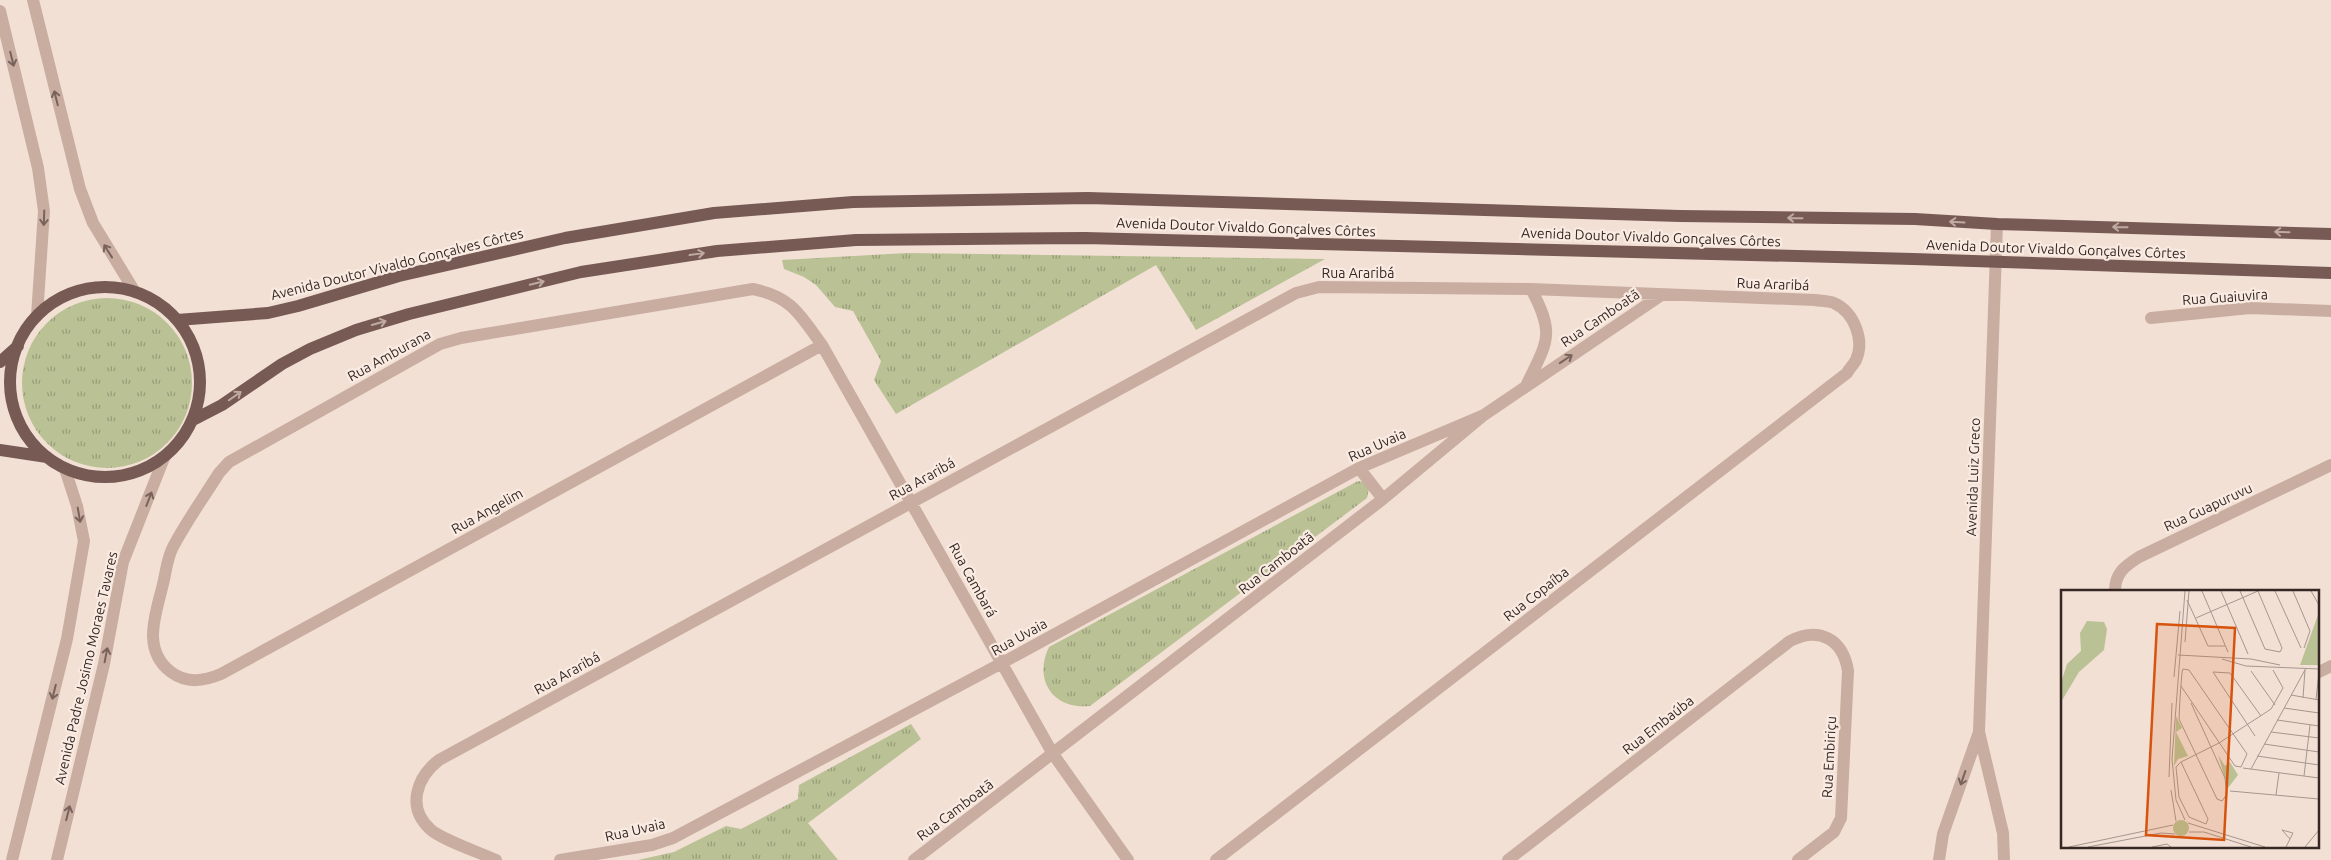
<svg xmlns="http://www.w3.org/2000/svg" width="2331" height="860" viewBox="0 0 2331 860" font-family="Ubuntu,sans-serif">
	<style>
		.grass { fill: url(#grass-tufts) }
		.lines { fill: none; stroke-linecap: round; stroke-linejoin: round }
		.minor { stroke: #caada1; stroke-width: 12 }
		.major { stroke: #775a54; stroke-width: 12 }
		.oneway { stroke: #78635c }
		.oneway2 { stroke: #bfaaa2 }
		.labels { text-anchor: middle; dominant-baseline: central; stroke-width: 4.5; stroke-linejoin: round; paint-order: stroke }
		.street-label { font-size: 14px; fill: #342724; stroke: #faebe2 }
		.inset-road { fill: none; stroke: #a6968e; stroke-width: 1 }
		.view { fill: #d6540e; fill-opacity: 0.15; stroke: #d6540e; stroke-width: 2.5 }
		.inset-edge { fill: none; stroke: #342724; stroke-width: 2.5 }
	</style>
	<defs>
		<pattern id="grass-tufts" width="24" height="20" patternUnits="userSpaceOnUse" patternTransform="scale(1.25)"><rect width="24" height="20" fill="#bac195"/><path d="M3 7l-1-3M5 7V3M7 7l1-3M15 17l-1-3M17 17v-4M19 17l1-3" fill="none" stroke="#989d79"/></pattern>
	</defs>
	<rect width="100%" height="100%" fill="#f2e0d5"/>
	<path class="grass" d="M 907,253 L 1325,259 L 1196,330 L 1156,265 L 896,414 L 874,380 L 881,361 L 853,311 L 835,307 L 816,285 L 804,277 L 784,269 L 782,260 Z
		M22 383a85 85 0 1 1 170 0a85 85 0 1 1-170 0Z
		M 1358,481 L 1363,482 L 1369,489 L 1367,498 L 1090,706 C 1053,710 1033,680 1049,647 Z
		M 911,724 L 921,739 L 808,823 L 838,860 L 638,860 L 674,852 L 726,826 L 741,829 L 798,799 L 799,785 Z"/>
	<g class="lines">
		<path class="minor" d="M 33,0 L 80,189 L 93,223 L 135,292
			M 0,11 L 38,168 L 44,211 L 37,316
			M 1997,224 L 1979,732 L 2003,833 L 2004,860
			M 2151,318 L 2250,308 L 2331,311
			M 822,345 L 221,674 C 204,681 187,684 171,672 C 141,649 156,614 163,584 C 166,572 167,558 173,547 C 186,522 204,497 219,473 L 229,462 L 440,344 L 461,338 L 753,289 C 792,297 800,315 822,345 L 1053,754 L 1128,860
			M 1526,386 C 1547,342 1556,335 1531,289
			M 1359,468 L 1383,499
			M 2115,591 C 2115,573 2125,566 2139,557 L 2331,465
			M 2317,673 L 2331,666
			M 12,860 L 67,639 L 84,541 L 77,506 L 65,469
			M 57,860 L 104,664 L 123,562 L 164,458
			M 496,860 C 481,853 440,839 430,829 C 406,807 417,777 439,760 L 1296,293 L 1319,287 L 1531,289 L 1815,300 C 1821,301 1829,301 1834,303 C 1854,312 1865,340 1856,360 C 1854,364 1849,369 1847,373 L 1216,860
			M 560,860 L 652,845 L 673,838 L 1002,663 L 1359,468 L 1484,415
			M 914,860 L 1383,499 L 1484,415 L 1660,296
			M 1508,860 L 1790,641 C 1819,626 1843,639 1848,671 L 1841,818 L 1834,832 L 1798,860
			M 1939,860 L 1943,834 L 1979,732"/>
		<path class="major" d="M10 382a95 95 0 1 1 190 0a95 95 0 1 1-190 0Z
			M 177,320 L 268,313 L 298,306 L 399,276 L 565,238 L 714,213 L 853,202 L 1088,198 L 1680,216 L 1915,219 L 1997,224 L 2331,234
			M 0,362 L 18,346
			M 193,420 L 222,405 L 282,364 L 310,349 L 356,330 L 409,314 L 581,272 L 717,251 L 856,240 L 1085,238 L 1913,259 L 2331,273
			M 0,450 L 47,457"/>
	</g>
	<defs><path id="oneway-shaft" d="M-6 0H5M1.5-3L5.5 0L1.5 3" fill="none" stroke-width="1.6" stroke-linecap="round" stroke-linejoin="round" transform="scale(1.25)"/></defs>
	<g class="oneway">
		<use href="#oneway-shaft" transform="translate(12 59) rotate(76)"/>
		<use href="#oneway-shaft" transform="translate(56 98) rotate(-104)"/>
		<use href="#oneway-shaft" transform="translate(44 218) rotate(92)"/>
		<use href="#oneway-shaft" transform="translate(108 251) rotate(-122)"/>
		<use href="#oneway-shaft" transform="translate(1566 359) rotate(-34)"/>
		<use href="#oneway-shaft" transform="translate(149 499) rotate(-69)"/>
		<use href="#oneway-shaft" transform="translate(79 515) rotate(80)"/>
		<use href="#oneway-shaft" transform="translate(106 655) rotate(-79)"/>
		<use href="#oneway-shaft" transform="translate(54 692) rotate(104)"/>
		<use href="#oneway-shaft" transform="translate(1963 778) rotate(109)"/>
		<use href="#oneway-shaft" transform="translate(68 813) rotate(-76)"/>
	</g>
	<g class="oneway2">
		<use href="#oneway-shaft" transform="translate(1795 218) rotate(-179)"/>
		<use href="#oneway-shaft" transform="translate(1957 222) rotate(-177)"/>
		<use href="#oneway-shaft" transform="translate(2120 227) rotate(-179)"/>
		<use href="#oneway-shaft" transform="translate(2282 232) rotate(-178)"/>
		<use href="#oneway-shaft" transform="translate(697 254) rotate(-8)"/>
		<use href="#oneway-shaft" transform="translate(537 283) rotate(-14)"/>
		<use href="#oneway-shaft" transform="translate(379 323) rotate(-16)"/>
		<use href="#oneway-shaft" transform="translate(235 396) rotate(-35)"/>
	</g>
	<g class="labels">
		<g class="street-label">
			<text transform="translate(1246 227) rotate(2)">Avenida Doutor Vivaldo Gonçalves Côrtes</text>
			<text transform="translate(1651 237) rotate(2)">Avenida Doutor Vivaldo Gonçalves Côrtes</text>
			<text transform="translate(2056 249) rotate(2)">Avenida Doutor Vivaldo Gonçalves Côrtes</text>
			<text transform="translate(397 264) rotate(-14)">Avenida Doutor Vivaldo Gonçalves Côrtes</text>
			<text x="1358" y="273">Rua Araribá</text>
			<text transform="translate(1773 284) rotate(2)">Rua Araribá</text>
			<text transform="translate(2225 297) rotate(-4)">Rua Guaiuvira</text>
			<text transform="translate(1600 318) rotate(-34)">Rua Camboatã</text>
			<text transform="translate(389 355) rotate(-29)">Rua Amburana</text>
			<text transform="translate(1377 445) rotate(-24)">Rua Uvaia</text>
			<text transform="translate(1973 477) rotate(-88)">Avenida Luiz Greco</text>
			<text transform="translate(922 479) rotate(-29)">Rua Araribá</text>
			<text transform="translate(2208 507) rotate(-25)">Rua Guapuruvu</text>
			<text transform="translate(487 511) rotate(-29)">Rua Angelim</text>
			<text transform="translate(1276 563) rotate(-38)">Rua Camboatã</text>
			<text transform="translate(973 580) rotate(61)">Rua Cambará</text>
			<text transform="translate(1536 594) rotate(-38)">Rua Copaíba</text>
			<text transform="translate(1019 637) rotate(-29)">Rua Uvaia</text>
			<text transform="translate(86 668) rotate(-77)">Avenida Padre Josimo Moraes Tavares</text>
			<text transform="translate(567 673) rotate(-29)">Rua Araribá</text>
			<text transform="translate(1658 725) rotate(-38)">Rua Embaúba</text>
			<text transform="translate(1829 757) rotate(-87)">Rua Embiriçu</text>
			<text transform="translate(955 810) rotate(-37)">Rua Camboatã</text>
			<text transform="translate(635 830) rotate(-13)">Rua Uvaia</text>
		</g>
	</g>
	<g transform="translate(2061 590)">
		<rect width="258" height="258" fill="#f2e0d5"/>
		<path d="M 257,25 L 257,75 L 239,75 ZM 26,31 L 43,32 L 46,39 L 43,60 L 18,82 L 0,112 L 0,93 L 6,74 L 20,61 L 19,43 ZM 115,126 L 121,138 L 115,142 L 127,166 L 117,169 L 113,176 ZM 157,165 L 164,176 L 169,172 L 177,185 L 167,198 ZM112 238a8 8 0 1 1 16 0a8 8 0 1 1-16 0Z" fill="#bac195"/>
		<path class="inset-road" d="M 124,1 L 111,169 L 115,210 L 124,230M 141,1 L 167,62M 160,1 L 187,64M 179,1 L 204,59 L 219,62 L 221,58 L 197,1M 214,1 L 240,58M 232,1 L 249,41 L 243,58M 250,1 L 258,15M 126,10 L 147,56 L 164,56M 135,28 L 197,1M 124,52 L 128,1M 117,65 L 190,69 L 219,75M 161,69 L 185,76 L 258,79M 190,81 L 214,115M 113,87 L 119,21M 120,96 L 174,176 L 180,177 L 186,164 L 128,80 L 122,79 L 121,82 L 119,108 L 118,129 L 156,209 L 161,211 L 166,204 L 164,188 L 130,113M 230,105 L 258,110M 242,108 L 244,80M 255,109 L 258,83M 223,118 L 258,123M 216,130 L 258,136M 210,142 L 258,148M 194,146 L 152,82 L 169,83 L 200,126M 203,154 L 258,162M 196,166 L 258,175M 120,172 L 147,229 L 145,234 L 128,227 L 118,207 L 115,177 L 120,172 L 158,153 L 210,119 L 222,98 L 212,80M 182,178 L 258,188M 190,179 L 245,78M 243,186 L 249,135M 108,187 L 111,113M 110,200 L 115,231M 169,201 L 258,209M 215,205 L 218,183M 127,233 L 204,257M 128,242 L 143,242 L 190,257M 8,257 L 112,235M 27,257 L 100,243 L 114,244M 91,257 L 106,254 L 110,257M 225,257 L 232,243 L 221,240 L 229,249M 244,257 L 258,240"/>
		<path class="view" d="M 96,34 L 174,38 L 163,250 L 85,245 Z"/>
		<rect width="258" height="258" class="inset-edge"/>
	</g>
</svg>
